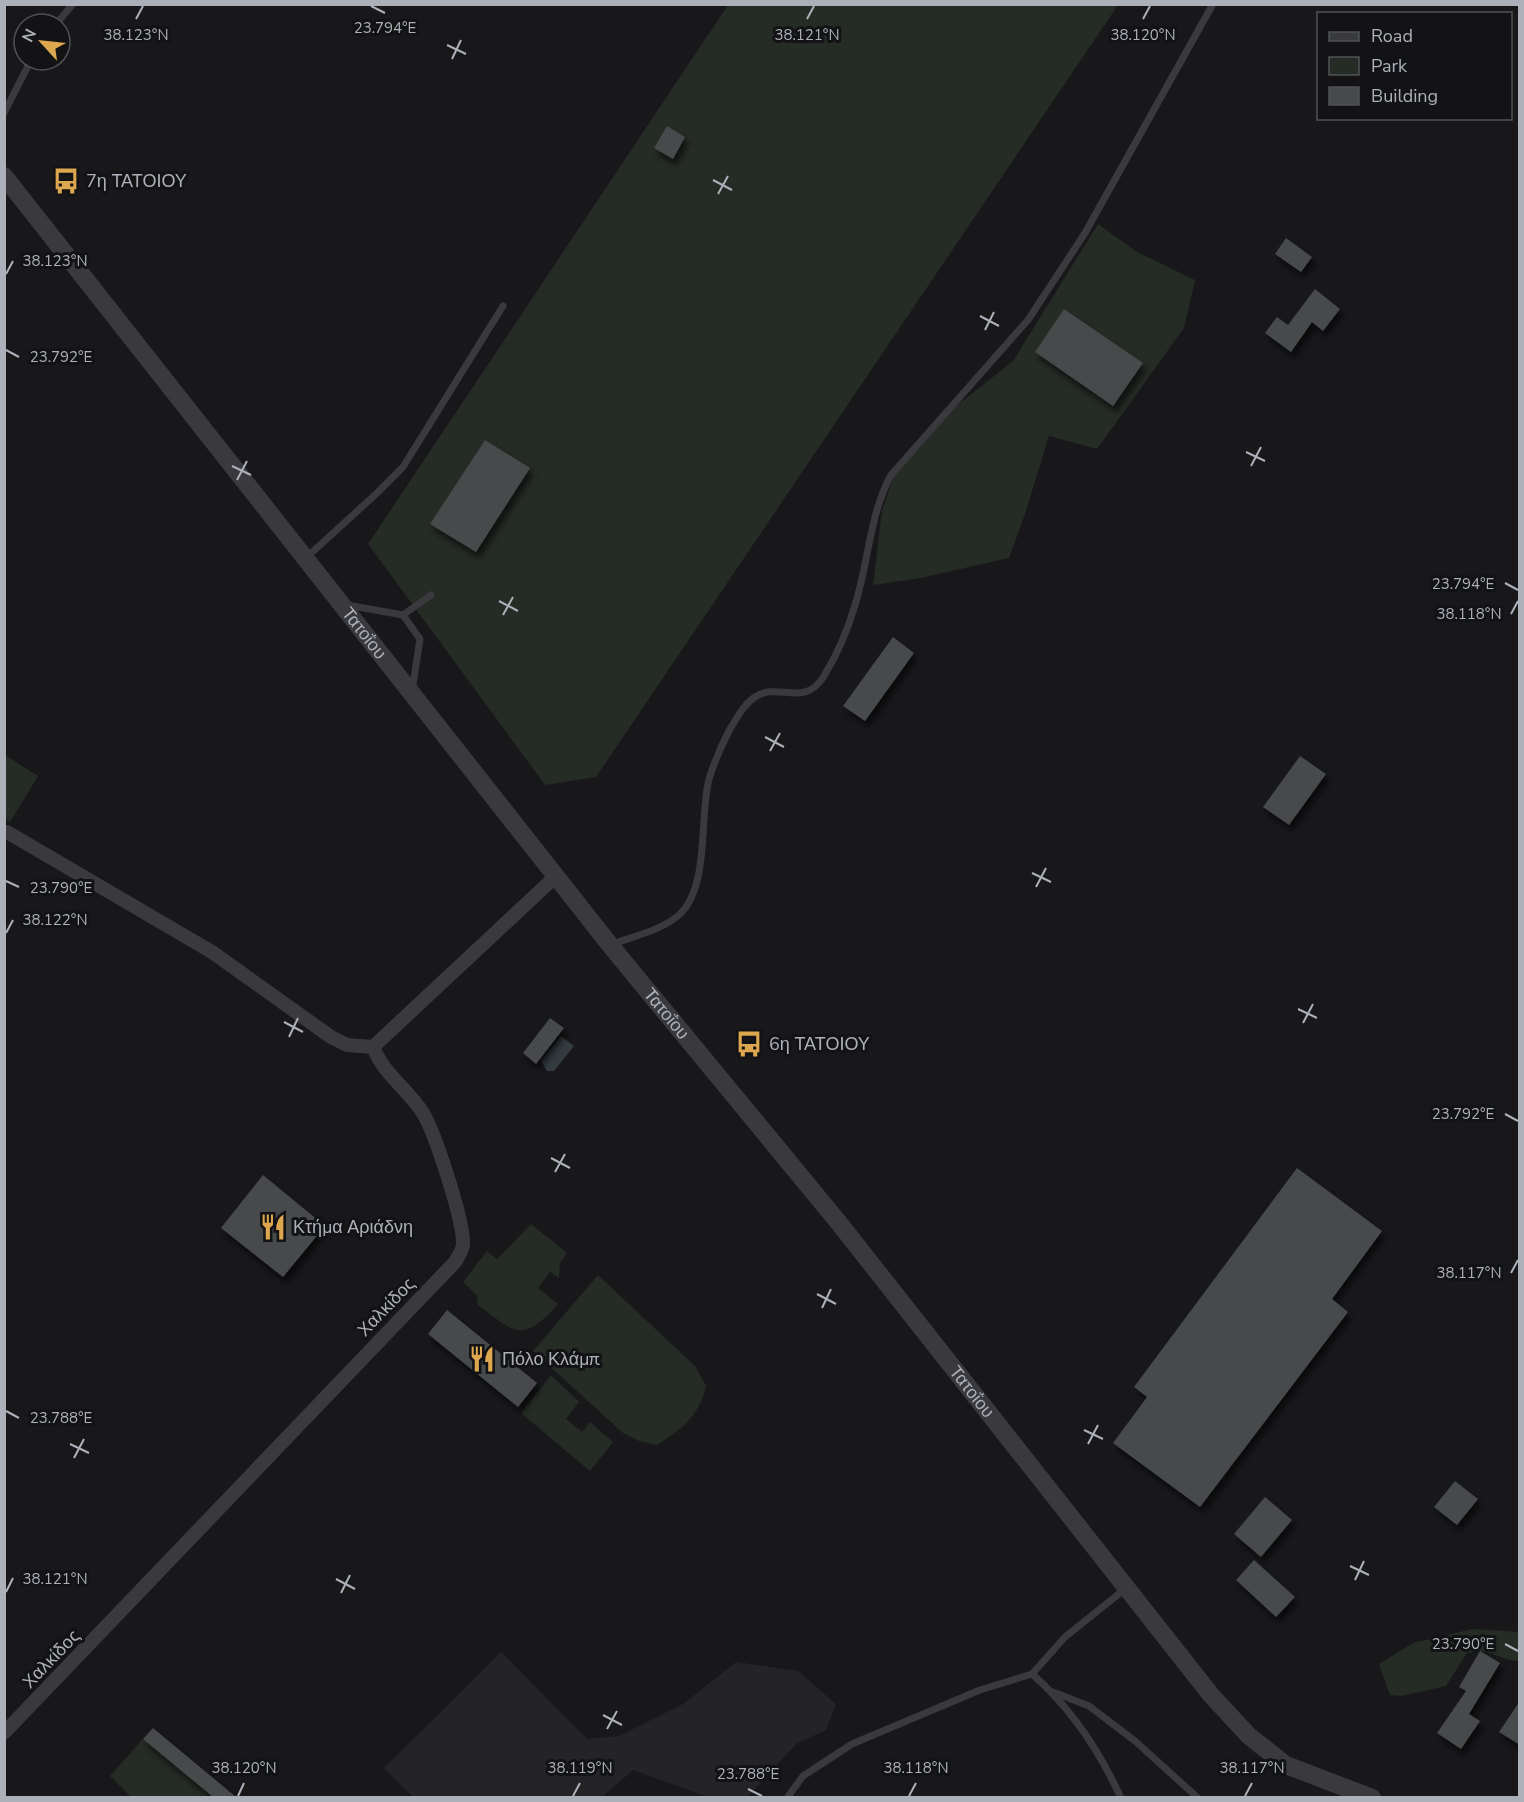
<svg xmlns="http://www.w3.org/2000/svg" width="1524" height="1802" viewBox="0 0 1524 1802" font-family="'Nunito Sans',sans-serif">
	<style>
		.built { fill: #242427 }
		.green { fill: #252b25 }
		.water { fill: #333b41 }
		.building { fill: #47484c; filter: url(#shadow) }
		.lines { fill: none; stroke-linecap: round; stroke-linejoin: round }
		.service { stroke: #3a3a3e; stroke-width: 7 }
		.minor { stroke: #3a3a3e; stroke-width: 14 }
		.tertiary { stroke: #3a3a3e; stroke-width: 18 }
		.ticks { fill: none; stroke: #acb0b8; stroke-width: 2 }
		.labels { text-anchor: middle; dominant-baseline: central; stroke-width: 6; stroke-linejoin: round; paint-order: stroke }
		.poi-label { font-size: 18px; fill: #acb0b8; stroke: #131315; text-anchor: start }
		.street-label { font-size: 18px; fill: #acb0b8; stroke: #131315 }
		.ticks-label { font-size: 15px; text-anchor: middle; fill: #acb0b8; stroke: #131315; stroke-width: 6; stroke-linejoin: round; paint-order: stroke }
	</style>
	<defs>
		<filter id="shadow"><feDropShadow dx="3.5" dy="6" stdDeviation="3" flood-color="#0009"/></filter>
	</defs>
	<rect width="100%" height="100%" fill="#18181a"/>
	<path class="built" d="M 501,1652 L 587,1739 L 619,1736 L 683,1704 L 736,1662 L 798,1671 L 836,1704 L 826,1730 L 796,1744 L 748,1797 L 708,1797 L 633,1770 L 602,1797 L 413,1797 L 384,1768 Z"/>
	<path class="green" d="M 728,5 L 1118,5 L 596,777 L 545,785 L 368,544 Z
		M 1098,224 L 1137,252 L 1195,280 L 1184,328 L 1097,449 L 1049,436 L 1025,514 L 1009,558 L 921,578 L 873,585 L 882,511 L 895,472 L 946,414 L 1013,361 Z
		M 5,755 L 38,776 L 10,822 L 5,818 Z
		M 531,1224 L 567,1253 L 560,1263 L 559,1278 L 550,1272 L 538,1288 L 558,1304 C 523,1344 515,1333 478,1305 L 477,1296 L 463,1282 L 487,1251 L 497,1259 Z
		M 598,1275 L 695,1366 L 706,1386 C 700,1415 681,1430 657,1445 L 639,1441 L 623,1433 L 533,1351 Z
		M 551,1375 L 579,1402 L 566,1419 L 582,1432 L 590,1422 L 613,1442 L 590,1471 L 521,1413 Z
		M 1472,1629 L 1519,1632 L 1519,1661 C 1496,1660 1493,1647 1467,1653 L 1446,1686 L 1402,1696 L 1390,1695 L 1379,1664 L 1413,1643 Z
		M 143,1739 L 213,1797 L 131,1797 L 110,1776 Z"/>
	<path class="water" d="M 561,1036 L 574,1046 L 554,1071 L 547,1071 L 541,1061 Z"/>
	<path class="building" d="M 667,126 L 685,137 L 673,159 L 654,148 Z
		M 1286,238 L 1312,257 L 1301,272 L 1275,254 Z
		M 1315,289 L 1340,309 L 1323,331 L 1312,322 L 1291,352 L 1265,333 L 1277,317 L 1288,325 Z
		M 1064,309 L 1143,363 L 1113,406 L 1035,352 Z
		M 485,440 L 530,468 L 476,552 L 430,524 Z
		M 893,637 L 914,653 L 865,721 L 843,706 Z
		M 1300,756 L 1326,774 L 1289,825 L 1263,807 Z
		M 550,1018 L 564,1028 L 536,1064 L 523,1053 Z
		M 1297,1168 L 1382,1231 L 1332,1299 L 1348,1312 L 1200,1507 L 1113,1443 L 1147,1397 L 1134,1387 Z
		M 263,1175 L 325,1226 L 283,1277 L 221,1228 Z
		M 447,1310 L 537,1383 L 518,1407 L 428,1334 Z
		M 1455,1481 L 1478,1499 L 1457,1525 L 1434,1507 Z
		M 1265,1497 L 1292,1520 L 1261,1557 L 1234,1534 Z
		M 1254,1560 L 1295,1597 L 1276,1617 L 1236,1580 Z
		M 1480,1651 L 1500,1663 L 1469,1714 L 1480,1721 L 1461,1749 L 1437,1733 L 1466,1691 L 1459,1687 Z
		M 1520,1701 L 1520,1745 L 1499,1732 Z
		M 153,1728 L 236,1797 L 213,1797 L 143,1739 Z"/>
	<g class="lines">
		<path class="service" d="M 56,24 L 73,4
			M 4,113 L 31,60
			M 307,557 L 376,494 L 403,467 L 503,306
			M 347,605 L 403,615 L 420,639 L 412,691
			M 403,615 L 431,595
			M 613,944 C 634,936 662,930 679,915 C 710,886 699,818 709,779 C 714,763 722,744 730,729 C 737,718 744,704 755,697 C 778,681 804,709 824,676 C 837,655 848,629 855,605 C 869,561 869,516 891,475 L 1028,320 L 1085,233 L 1213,4
			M 1032,1674 C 1070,1707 1100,1752 1121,1798
			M 1053,1692 L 1089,1706 L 1135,1741 L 1198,1798
			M 787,1798 L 803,1776 L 852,1744 L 980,1690 L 1032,1674 L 1065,1637 L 1125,1589"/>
		<path class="minor" d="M 7,832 L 212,952 L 331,1037 L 347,1045 L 373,1047
			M 4,1733 L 456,1261 C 458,1256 463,1250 463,1244 C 464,1221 435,1133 423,1113 C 407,1088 384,1075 373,1047 L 556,876"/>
		<path class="tertiary" id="s1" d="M 4,176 L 610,945 L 839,1223 L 1211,1695 L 1249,1736 L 1286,1765 L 1372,1798"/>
	</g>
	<path class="ticks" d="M 371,6 L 385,13M 136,19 L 143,6M 807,19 L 814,6M 1143,19 L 1150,6M 447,45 L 466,54M 452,59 L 461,40M 713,180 L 732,190M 718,194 L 728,176M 6,274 L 13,261M 980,316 L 999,326M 985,330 L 994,312M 6,350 L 19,357M 1246,452 L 1265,461M 232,466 L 251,475M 1251,466 L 1261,447M 237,480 L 247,461M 1505,583 L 1518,590M 499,601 L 518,611M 1511,614 L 1518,601M 503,615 L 513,597M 765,737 L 784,747M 770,751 L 780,733M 1032,873 L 1051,882M 6,881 L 19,887M 1036,887 L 1046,868M 6,933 L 13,920M 1298,1009 L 1317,1018M 284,1022 L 303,1032M 1303,1023 L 1313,1004M 289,1037 L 298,1018M 1505,1114 L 1518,1121M 551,1158 L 570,1168M 555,1172 L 565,1154M 1511,1273 L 1518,1260M 817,1294 L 836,1304M 822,1308 L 831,1289M 6,1411 L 19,1418M 1084,1430 L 1103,1439M 70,1444 L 89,1453M 1088,1444 L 1098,1425M 74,1458 L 84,1439M 1350,1566 L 1369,1575M 336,1579 L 355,1589M 1355,1580 L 1364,1561M 6,1592 L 13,1578M 341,1593 L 350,1575M 1505,1644 L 1518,1651M 603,1715 L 622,1725M 607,1729 L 617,1711M 748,1789 L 762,1796M 238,1796 L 244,1783M 573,1796 L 580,1783M 909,1796 L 916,1783M 1245,1796 L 1252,1783"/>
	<defs>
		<g id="bus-bare" transform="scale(2.07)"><path d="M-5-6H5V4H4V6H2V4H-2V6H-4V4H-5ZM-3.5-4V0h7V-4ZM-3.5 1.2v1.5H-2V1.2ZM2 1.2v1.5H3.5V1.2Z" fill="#dca74e" stroke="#131315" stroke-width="2.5" paint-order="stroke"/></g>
		<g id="restaurant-bare" transform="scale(2.07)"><path d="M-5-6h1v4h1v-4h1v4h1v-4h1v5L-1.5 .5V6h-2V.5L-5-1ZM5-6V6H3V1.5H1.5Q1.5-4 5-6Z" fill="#dca74e" stroke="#131315" stroke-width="2.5" paint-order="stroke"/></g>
	</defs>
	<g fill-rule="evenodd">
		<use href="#bus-bare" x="66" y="181"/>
		<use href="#bus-bare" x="749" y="1044"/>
		<use href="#restaurant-bare" x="273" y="1227"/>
		<use href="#restaurant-bare" x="482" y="1359"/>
	</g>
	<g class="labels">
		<g class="poi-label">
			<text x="86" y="181">7η ΤΑΤΟΙΟΥ</text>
			<text x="769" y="1044">6η ΤΑΤΟΙΟΥ</text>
			<text x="293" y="1227">Κτήμα Αριάδνη</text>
			<text x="502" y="1359">Πόλο Κλάμπ</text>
		</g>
		<g class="street-label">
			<text stroke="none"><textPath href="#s1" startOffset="582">Τατοΐου</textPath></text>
			<text stroke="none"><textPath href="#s1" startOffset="1068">Τατοΐου</textPath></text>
			<text transform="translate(386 1307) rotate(-46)">Χαλκίδος</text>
			<text stroke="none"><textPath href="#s1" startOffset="1554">Τατοΐου</textPath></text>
			<text transform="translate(51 1659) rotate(-46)">Χαλκίδος</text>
		</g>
	</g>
	<g class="ticks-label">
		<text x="385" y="33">23.794°E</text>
		<text x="136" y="40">38.123°N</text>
		<text x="807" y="40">38.121°N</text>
		<text x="1143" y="40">38.120°N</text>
		<text x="55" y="266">38.123°N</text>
		<text x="61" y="362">23.792°E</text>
		<text x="1463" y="589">23.794°E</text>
		<text x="1469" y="619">38.118°N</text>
		<text x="61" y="893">23.790°E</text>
		<text x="55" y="925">38.122°N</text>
		<text x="1463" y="1119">23.792°E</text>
		<text x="1469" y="1278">38.117°N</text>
		<text x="61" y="1423">23.788°E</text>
		<text x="55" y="1584">38.121°N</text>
		<text x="1463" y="1649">23.790°E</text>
		<text x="244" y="1773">38.120°N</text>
		<text x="580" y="1773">38.119°N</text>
		<text x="916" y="1773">38.118°N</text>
		<text x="1252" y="1773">38.117°N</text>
		<text x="748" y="1779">23.788°E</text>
	</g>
	<rect width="1524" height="1802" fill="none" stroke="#acb0b8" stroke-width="12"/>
	<rect x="1317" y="12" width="195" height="108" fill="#131315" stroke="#505256" stroke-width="1.5"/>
	<rect x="1329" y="32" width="30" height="9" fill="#3a3a3e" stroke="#505256" stroke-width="1.5"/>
	<text x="1371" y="42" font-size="18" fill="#acb0b8">Road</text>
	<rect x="1329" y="57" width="30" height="18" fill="#252b25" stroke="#505256" stroke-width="1.5"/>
	<text x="1371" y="72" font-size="18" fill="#acb0b8">Park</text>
	<rect x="1329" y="87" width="30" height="18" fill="#47484c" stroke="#505256" stroke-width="1.5"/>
	<text x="1371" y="102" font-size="18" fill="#acb0b8">Building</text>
	<g transform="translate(42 42) rotate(297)"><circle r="28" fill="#131315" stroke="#505256" stroke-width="1.5"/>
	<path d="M0-4.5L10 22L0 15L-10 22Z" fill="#dca74e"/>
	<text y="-9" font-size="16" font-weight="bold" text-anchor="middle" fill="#acb0b8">N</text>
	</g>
</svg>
